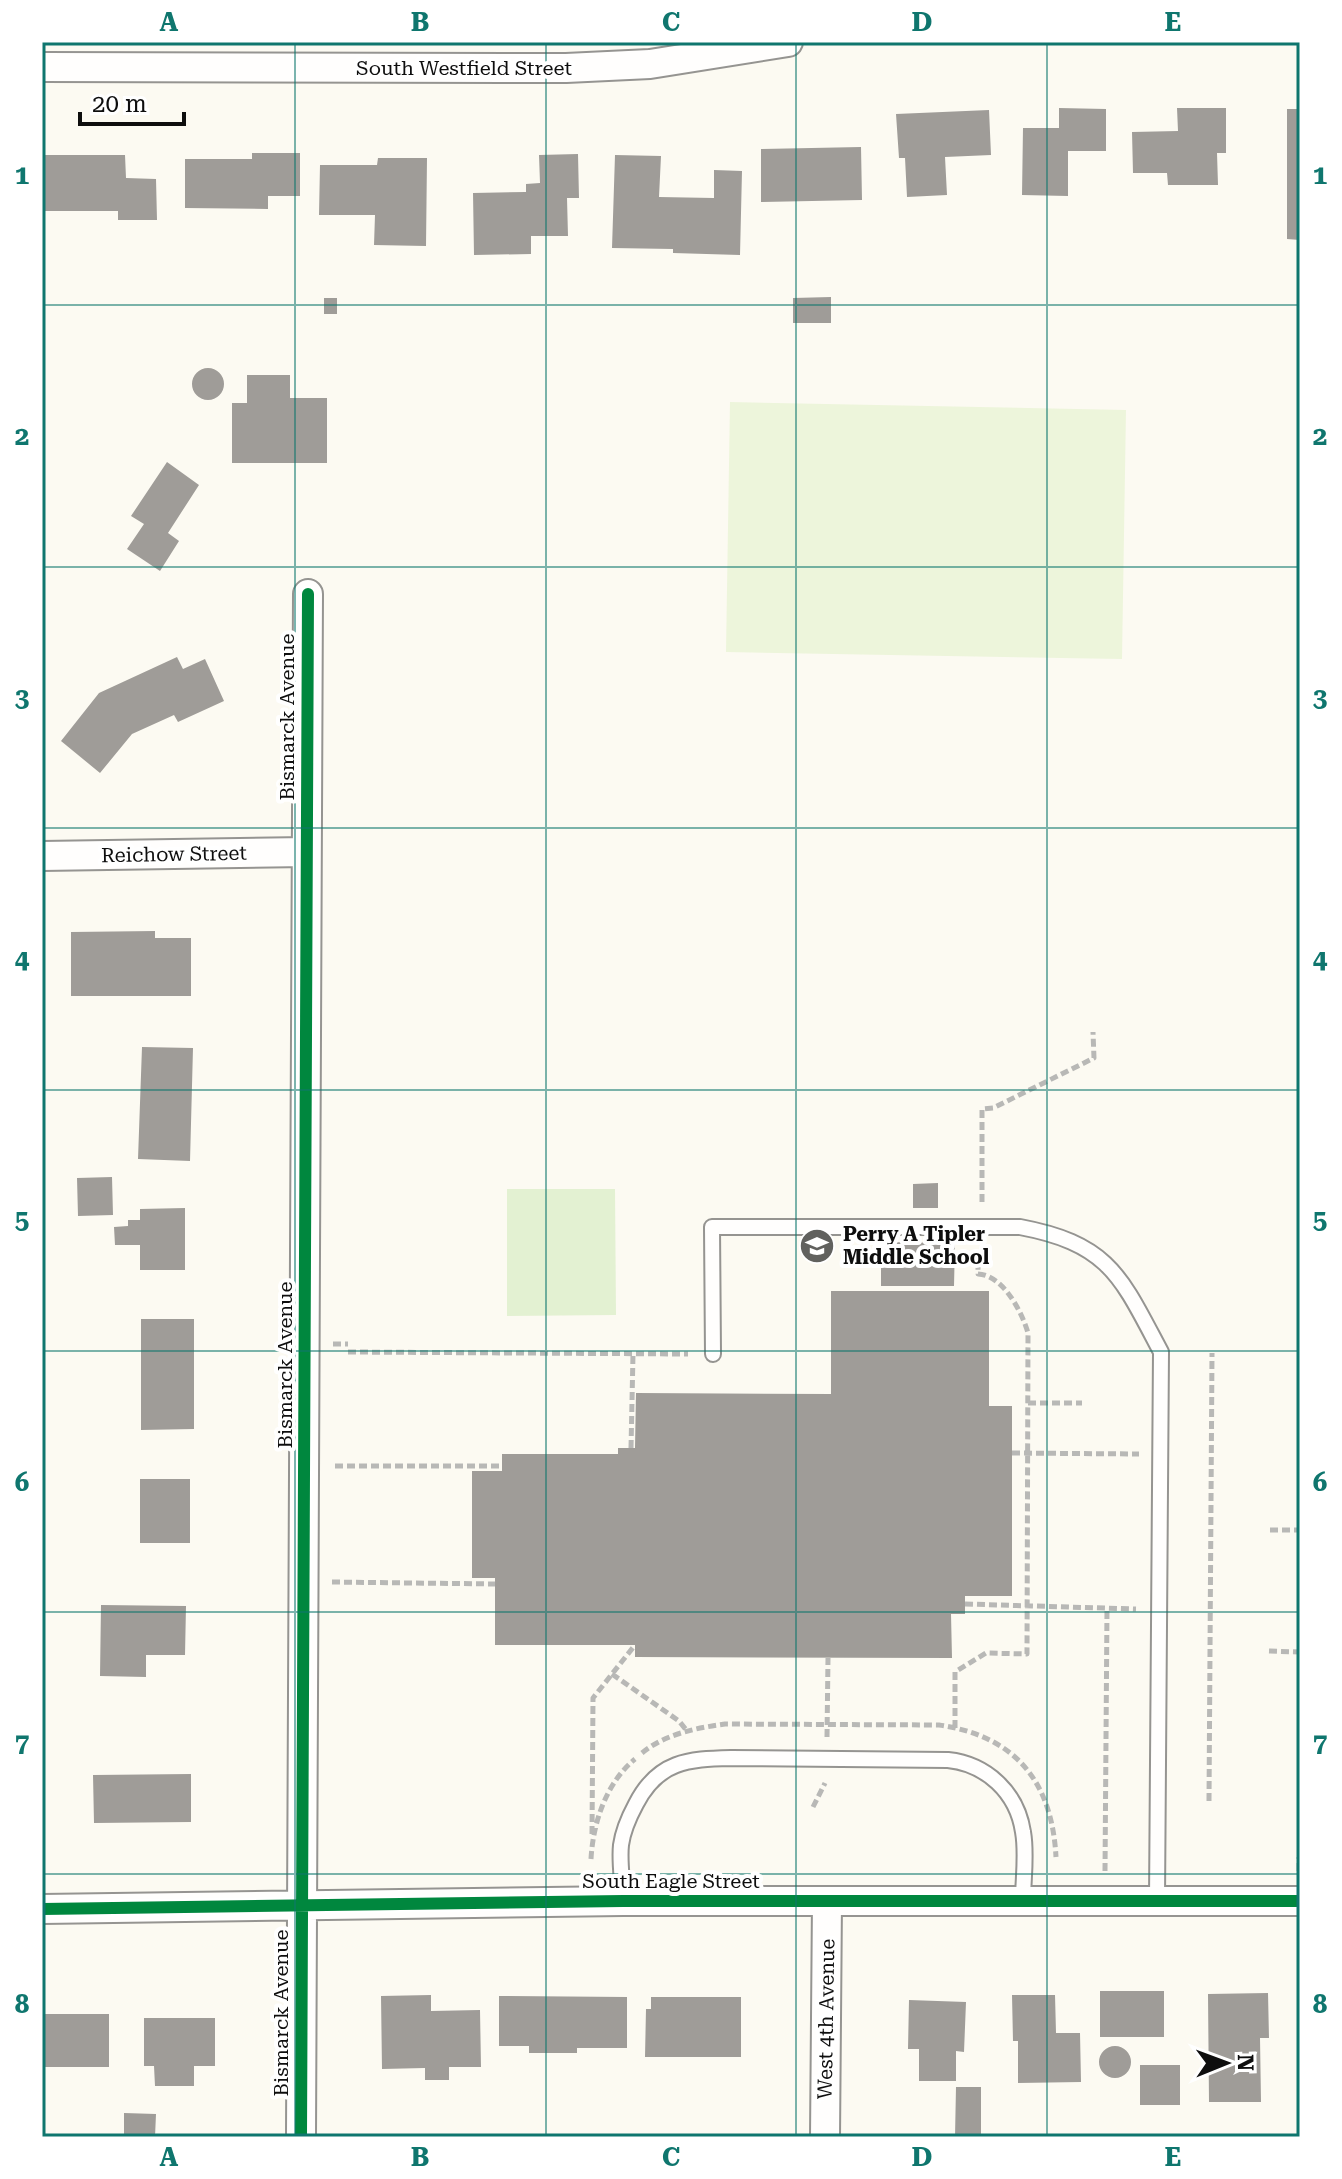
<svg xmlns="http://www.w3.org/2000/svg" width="1342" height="2179" viewBox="0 0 1342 2179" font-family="'Roboto Serif',serif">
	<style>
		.green { fill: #e3f1d2 }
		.pitch { fill: #edf5db }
		.building { fill: #9f9c98 }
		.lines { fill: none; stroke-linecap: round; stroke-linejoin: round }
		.service-casing { stroke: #959491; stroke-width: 18 }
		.minor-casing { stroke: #959491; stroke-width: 32 }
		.path { stroke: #b8b8b6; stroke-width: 5; stroke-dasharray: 8 4; stroke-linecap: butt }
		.service { stroke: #fffefd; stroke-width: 14 }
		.minor { stroke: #fffefd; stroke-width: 28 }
		.cycleway-casing { stroke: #fff; stroke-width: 17 }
		.cycleway { stroke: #00873e; stroke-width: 12 }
		.grid { fill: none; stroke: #0f766e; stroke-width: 2; stroke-opacity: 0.55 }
		.labels { text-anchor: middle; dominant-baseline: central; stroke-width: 8; stroke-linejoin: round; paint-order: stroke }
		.street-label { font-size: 20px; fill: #0e0e0e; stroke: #fff }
		.poi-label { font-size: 20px; font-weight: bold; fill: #0e0e0e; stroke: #fff; text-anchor: start }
		.neatline { fill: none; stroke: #0f766e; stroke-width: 3 }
		.grid-label { font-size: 26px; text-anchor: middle; font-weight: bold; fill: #0f766e }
	</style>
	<rect width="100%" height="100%" fill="#fcfaf2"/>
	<path class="green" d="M 507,1189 L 615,1189 L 616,1315 L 507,1316 Z"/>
	<path class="pitch" d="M 730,402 L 1126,410 L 1122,659 L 726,652 Z"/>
	<path class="building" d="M 1059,108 L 1106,109 L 1106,151 L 1068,151 L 1068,196 L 1022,195 L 1023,128 L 1059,128 Z
		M 1177,108 L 1226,108 L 1226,153 L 1217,153 L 1218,185 L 1168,185 L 1167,173 L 1133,173 L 1132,132 L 1178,131 Z
		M 1287,109 L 1300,109 L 1300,240 L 1287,239 Z
		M 989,110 L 991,155 L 945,157 L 947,195 L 907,197 L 905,158 L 899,158 L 896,114 Z
		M 861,147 L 862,200 L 761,202 L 761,149 Z
		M 252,153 L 300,153 L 300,196 L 268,196 L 268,209 L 185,208 L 185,159 L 252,159 Z
		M 578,154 L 579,198 L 567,198 L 568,236 L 531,236 L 531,254 L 474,255 L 473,193 L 526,192 L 526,184 L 540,183 L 539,155 Z
		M 42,155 L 125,155 L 126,178 L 156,179 L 157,220 L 118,220 L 118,211 L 42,211 Z
		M 615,155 L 661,156 L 659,197 L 714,198 L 714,170 L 742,171 L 740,255 L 673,253 L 673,249 L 612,248 Z
		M 378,158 L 427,158 L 426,246 L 374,245 L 375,215 L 319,215 L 320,165 L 377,165 Z
		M 831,297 L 831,323 L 793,323 L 793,298 Z
		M 324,298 L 337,298 L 337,314 L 324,314 Z
		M192 384a16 16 0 1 1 32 0a16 16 0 1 1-32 0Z
		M 247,375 L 290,375 L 290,398 L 327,398 L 327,463 L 232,463 L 232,403 L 247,403 Z
		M 167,462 L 199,485 L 168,533 L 179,541 L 160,571 L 127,549 L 144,524 L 131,516 Z
		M 177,657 L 183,669 L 205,659 L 224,701 L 178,722 L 174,715 L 132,734 L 100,773 L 61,741 L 99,693 Z
		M 155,931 L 155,938 L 191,938 L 191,996 L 71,996 L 71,932 Z
		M 142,1047 L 193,1048 L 190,1161 L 138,1159 Z
		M 112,1177 L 113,1215 L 78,1216 L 77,1178 Z
		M 938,1183 L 938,1208 L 913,1208 L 913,1184 Z
		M 185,1208 L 185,1270 L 140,1270 L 140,1245 L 115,1245 L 114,1227 L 128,1226 L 128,1220 L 140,1220 L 140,1209 Z
		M 881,1242 L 955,1243 L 954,1286 L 881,1286 Z
		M 831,1291 L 989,1291 L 989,1406 L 1012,1406 L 1012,1596 L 965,1596 L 965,1614 L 951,1614 L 952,1658 L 635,1657 L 635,1645 L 495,1645 L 495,1578 L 472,1578 L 472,1471 L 502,1471 L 502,1454 L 618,1454 L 618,1448 L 635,1448 L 636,1393 L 831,1394 Z
		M 141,1319 L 194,1319 L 194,1429 L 141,1430 Z
		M 140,1479 L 190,1479 L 190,1543 L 140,1543 Z
		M 101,1605 L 186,1606 L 185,1655 L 146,1655 L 146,1677 L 100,1676 Z
		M 191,1774 L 191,1822 L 94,1823 L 93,1775 Z
		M 1100,1991 L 1164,1991 L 1164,2037 L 1100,2037 Z
		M 1268,1993 L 1269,2038 L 1260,2038 L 1261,2102 L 1209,2102 L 1208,1994 Z
		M 431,1995 L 431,2011 L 480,2010 L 481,2067 L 449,2067 L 449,2080 L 425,2080 L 425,2068 L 382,2069 L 381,1996 Z
		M 1012,1995 L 1055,1995 L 1056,2033 L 1080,2033 L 1081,2082 L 1018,2083 L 1018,2041 L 1013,2041 Z
		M 499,1996 L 627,1997 L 627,2048 L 577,2048 L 577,2053 L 529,2053 L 529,2046 L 499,2046 Z
		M 651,1997 L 741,1997 L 741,2057 L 645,2057 L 646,2009 L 651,2009 Z
		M 909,2000 L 966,2002 L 964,2052 L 956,2051 L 956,2081 L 919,2081 L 919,2049 L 908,2049 Z
		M 42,2014 L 109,2014 L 109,2067 L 42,2067 Z
		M 144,2018 L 215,2018 L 215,2066 L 194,2066 L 194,2086 L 155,2086 L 154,2066 L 144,2066 Z
		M1099 2062a16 16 0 1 1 32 0a16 16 0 1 1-32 0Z
		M 1140,2065 L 1180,2065 L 1180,2105 L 1140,2105 Z
		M 956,2087 L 981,2087 L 981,2137 L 955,2137 Z
		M 124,2113 L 156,2114 L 155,2137 L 124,2137 Z"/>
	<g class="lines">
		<g class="service-casing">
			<path id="service" d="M 713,1354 L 712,1227 L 1020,1227 C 1110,1244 1121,1277 1161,1352 L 1157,1900
				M 623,1901 C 623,1883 619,1863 621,1845 C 623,1830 629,1817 636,1804 C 658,1761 688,1759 731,1758 L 948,1760 C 986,1764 1017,1792 1023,1832 C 1027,1854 1023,1879 1023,1901"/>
		</g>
		<g class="minor-casing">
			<path id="minor" d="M 42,67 L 566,68 L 650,64 L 788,42
				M 42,856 L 306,852
				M 42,1909 L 623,1901 L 1300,1901
				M 301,2137 L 308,594
				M 825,2137 L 827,1901"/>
		</g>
		<path class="path" d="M 982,1202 L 982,1109 L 993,1108 L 1094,1058 L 1093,1032
			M 333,1344 L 348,1344
			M 348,1352 L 688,1354
			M 1028,1403 L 1082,1403
			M 631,1448 L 633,1354
			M 1012,1453 L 1139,1454
			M 335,1466 L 502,1466
			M 1270,1530 L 1300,1530
			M 332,1582 L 495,1584
			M 965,1604 L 1136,1609
			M 1269,1651 L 1300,1652
			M 612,1674 L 679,1721 L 687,1731
			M 955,1728 L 955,1672 L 986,1653 L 1027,1654 L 1028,1333 C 1022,1312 1003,1275 978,1274 L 978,1252
			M 827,1737 L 828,1658
			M 642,1753 C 665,1734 696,1728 725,1724 L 939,1725 C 1015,1736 1052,1781 1056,1857
			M 1209,1801 L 1212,1353
			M 813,1807 L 825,1783
			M 592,1834 L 593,1698 L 635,1645
			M 591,1859 C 593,1823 606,1783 635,1759
			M 1105,1871 L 1107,1608
			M 1299,1871 L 1299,1857"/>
		<use href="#service" class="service"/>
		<use href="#minor" class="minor"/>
		<g class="cycleway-casing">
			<path id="cycleway" d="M 42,1909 L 623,1901 L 1300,1901
				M 301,2137 L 308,594"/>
		</g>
		<use href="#cycleway" class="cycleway"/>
	</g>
	<path class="grid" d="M 295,42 L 295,2137M 546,42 L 546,2137M 796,42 L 796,2137M 1047,42 L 1047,2137M 42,305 L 1300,305M 42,567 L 1300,567M 42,828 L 1300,828M 42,1090 L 1300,1090M 42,1351 L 1300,1351M 42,1612 L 1300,1612M 42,1874 L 1300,1874"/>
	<defs>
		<g id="school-disc" transform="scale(1.8)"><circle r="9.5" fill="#61615e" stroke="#fff"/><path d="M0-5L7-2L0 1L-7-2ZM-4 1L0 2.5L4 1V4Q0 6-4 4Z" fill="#fff"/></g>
	</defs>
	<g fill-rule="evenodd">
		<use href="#school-disc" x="817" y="1246"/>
	</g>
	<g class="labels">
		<g class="street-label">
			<text x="464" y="68">South Westfield Street</text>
			<text transform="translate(287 717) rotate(-90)">Bismarck Avenue</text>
			<text transform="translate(174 854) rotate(-1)">Reichow Street</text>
			<text transform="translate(285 1365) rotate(-90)">Bismarck Avenue</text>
			<text x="671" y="1881">South Eagle Street</text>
			<text transform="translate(281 2013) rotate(-90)">Bismarck Avenue</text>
			<text transform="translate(826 2019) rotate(-89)">West 4th Avenue</text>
		</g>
		<g class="poi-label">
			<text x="843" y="1234">Perry A Tipler<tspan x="843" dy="23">Middle School</tspan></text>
		</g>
	</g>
	<rect width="1342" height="2179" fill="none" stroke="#ffffff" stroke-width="88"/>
	<g transform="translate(1226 2063) rotate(89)" stroke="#ffffff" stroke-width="6" paint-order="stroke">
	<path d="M0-6L14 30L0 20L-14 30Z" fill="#0e0e0e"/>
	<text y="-12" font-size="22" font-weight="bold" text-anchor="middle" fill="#0e0e0e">N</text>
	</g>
	<path d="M80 112v12h104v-12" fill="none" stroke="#0e0e0e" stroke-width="4"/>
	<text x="92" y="112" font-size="24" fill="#0e0e0e" stroke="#ffffff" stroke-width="6" paint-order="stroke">20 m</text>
	<rect x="44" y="44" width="1254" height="2091" class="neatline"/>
	<g class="grid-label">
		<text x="169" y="31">A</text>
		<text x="420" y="31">B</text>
		<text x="671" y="31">C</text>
		<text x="922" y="31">D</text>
		<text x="1173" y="31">E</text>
		<text x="22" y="184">1</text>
		<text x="1320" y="184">1</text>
		<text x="22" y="445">2</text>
		<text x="1320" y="445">2</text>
		<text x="22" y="707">3</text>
		<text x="1320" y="707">3</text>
		<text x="22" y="968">4</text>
		<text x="1320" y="968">4</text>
		<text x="22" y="1229">5</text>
		<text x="1320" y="1229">5</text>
		<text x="22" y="1491">6</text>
		<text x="1320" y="1491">6</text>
		<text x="22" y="1752">7</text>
		<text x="1320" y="1752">7</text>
		<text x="22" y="2013">8</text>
		<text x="1320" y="2013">8</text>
		<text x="169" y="2166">A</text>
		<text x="420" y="2166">B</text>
		<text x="671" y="2166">C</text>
		<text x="922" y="2166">D</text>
		<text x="1173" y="2166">E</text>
	</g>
</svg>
